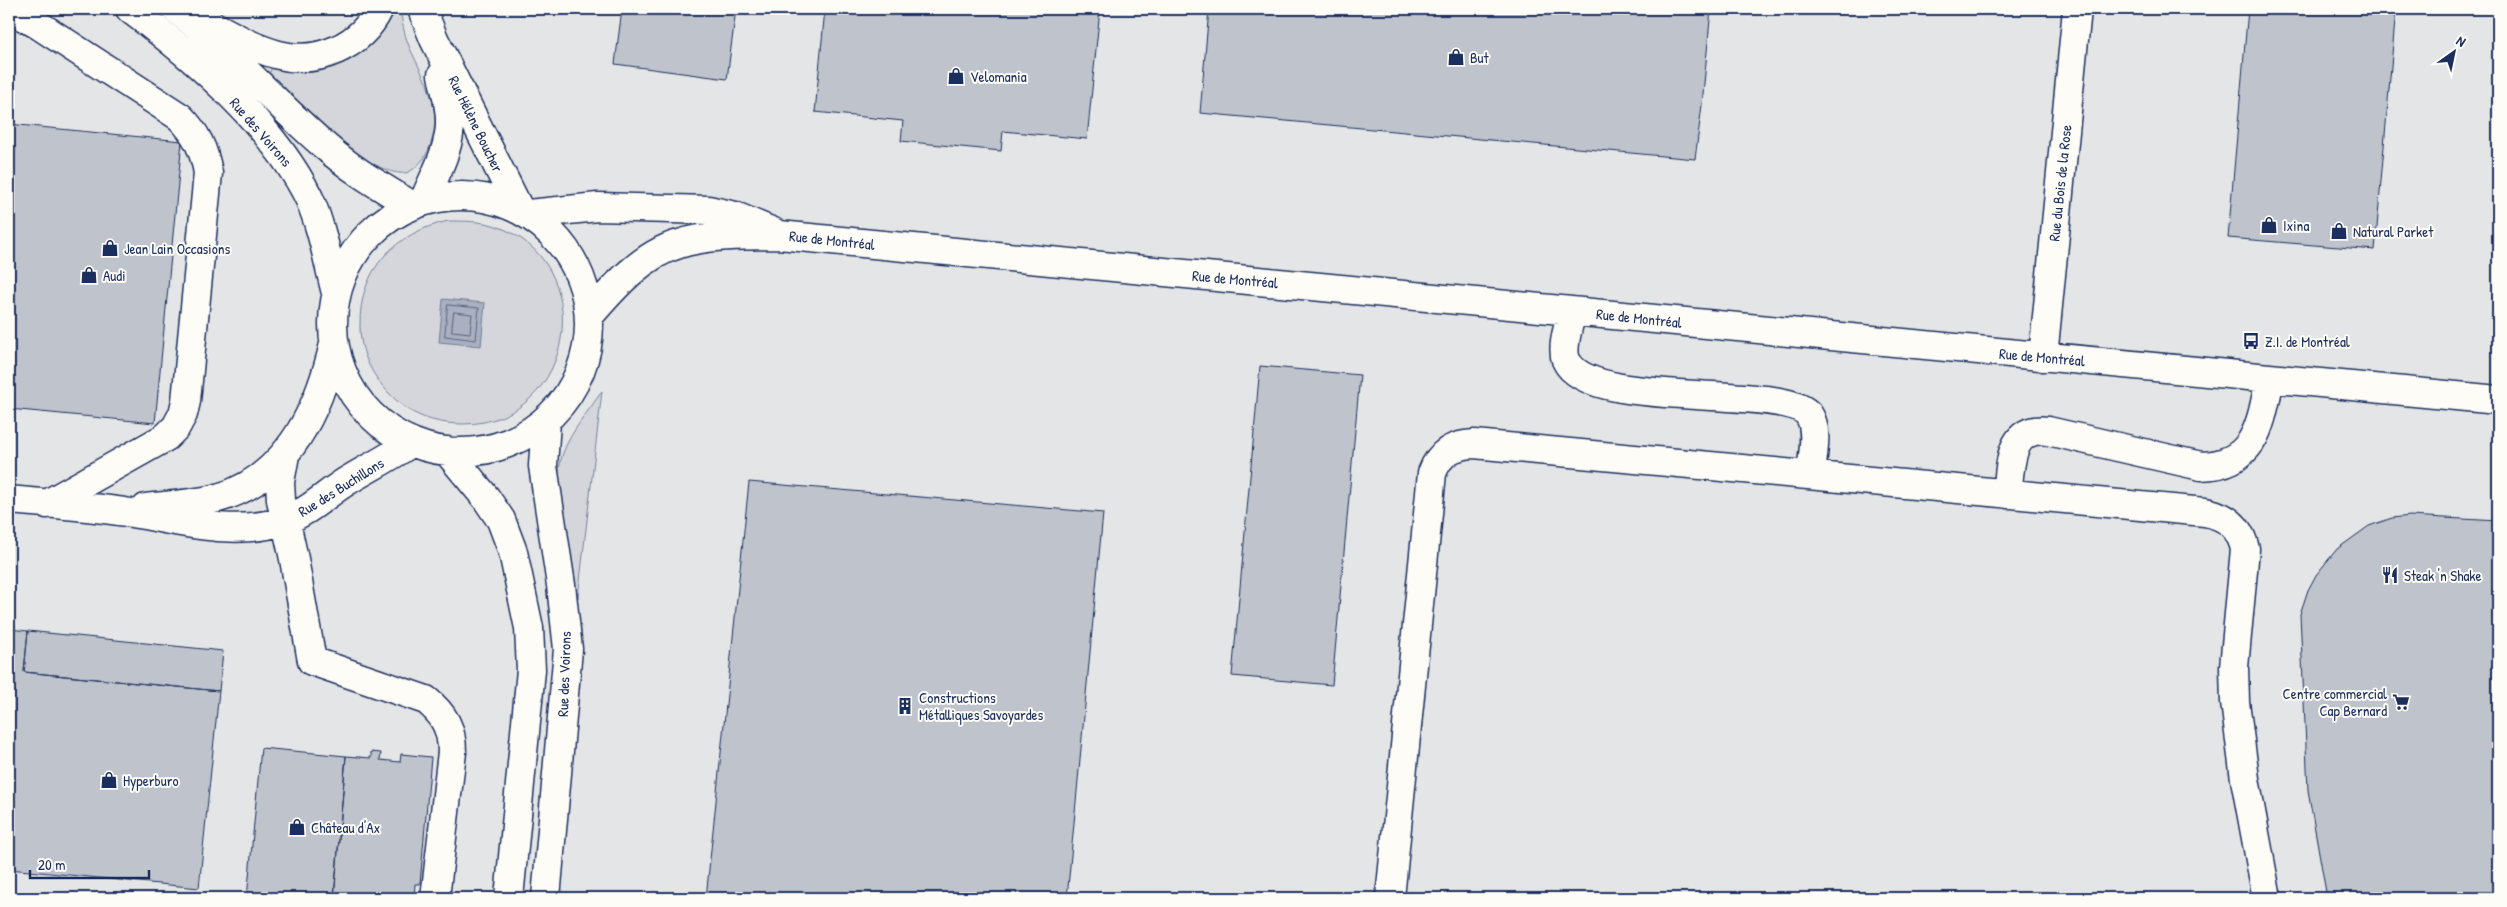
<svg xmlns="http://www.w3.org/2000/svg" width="2507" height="907" viewBox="0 0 2507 907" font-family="'Patrick Hand',sans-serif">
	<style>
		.built { fill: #e4e5e6 }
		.green { fill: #d4d6db; stroke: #78829c }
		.water { fill: #aab0bf; stroke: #717c98 }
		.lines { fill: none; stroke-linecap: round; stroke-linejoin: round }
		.shore { stroke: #546385; stroke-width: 1 }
		.building { fill: #bfc3cc; stroke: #1b2f5e }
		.minor-casing { stroke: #1b2f5e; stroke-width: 31 }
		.minor { stroke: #fdfcf7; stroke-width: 28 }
		.labels { text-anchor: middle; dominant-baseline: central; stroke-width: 4; stroke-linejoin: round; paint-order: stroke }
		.poi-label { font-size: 15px; fill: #1b2f5e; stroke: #fdfcf7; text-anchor: start }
		.street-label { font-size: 15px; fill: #1b2f5e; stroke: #fdfcf7 }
	</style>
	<rect width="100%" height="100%" fill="#f4f4f1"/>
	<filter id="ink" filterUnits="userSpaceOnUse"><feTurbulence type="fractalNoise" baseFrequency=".02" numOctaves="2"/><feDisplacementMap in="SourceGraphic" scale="10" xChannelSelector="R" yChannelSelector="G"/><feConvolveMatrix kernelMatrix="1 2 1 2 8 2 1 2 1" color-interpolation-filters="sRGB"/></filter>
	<g filter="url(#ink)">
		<path class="built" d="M 9,9 L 2498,9 L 2498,898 L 9,898 Z"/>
		<path class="green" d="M 394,9 L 400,9 C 402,21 404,34 409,46 C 417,65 431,87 434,109 C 437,125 432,151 420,163 C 416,167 411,172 405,173 C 367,177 296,99 269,74 L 273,65 C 285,66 299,70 311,70 C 349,69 380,42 394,9 Z
			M 448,221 C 464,221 479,221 493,225 C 601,259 577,424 463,424 C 442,424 420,419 403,406 C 378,386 360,359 360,326 C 359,269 395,233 448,221 Z
			M 602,391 L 578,598 C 571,558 549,491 563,453 C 571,431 589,411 602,391 Z"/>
		<path class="water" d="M 443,299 L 485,303 L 481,346 L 439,342 Z"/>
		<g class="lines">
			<path class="shore" d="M 448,305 L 479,308 L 476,340 L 445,336 Z
				M 454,312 L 472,314 L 470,333 L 452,331 Z"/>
		</g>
		<path class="building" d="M 622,9 L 736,9 L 727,79 L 615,64 Z
			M 825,9 L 1100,9 L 1087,139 L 1003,131 L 1001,151 L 901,141 L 903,121 L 815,112 Z
			M 1209,9 L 1711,9 L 1702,105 L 1695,159 L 1200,113 Z
			M 2248,9 L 2396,9 L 2375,250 L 2228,238 Z
			M 9,124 L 182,141 L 155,423 L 9,409 Z
			M 1260,366 L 1360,375 L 1332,685 L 1232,676 Z
			M 749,482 L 1103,513 L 1067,898 L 706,898 Z
			M 2410,516 L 2498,521 L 2498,898 L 2327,898 L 2308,790 L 2300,614 L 2308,590 L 2316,575 L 2337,549 L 2369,526 L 2392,518 Z
			M 9,629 L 28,631 L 24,672 L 219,691 L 199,888 L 9,869 Z
			M 28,631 L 223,651 L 219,691 L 24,672 Z
			M 261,748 L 346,756 L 334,898 L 247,898 Z
			M 371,752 L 381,753 L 380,760 L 400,762 L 401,754 L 431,757 L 420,884 L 415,884 L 414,898 L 334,898 L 346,756 L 371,758 Z"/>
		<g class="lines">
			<g class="minor-casing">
				<path id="minor" d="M 9,9 L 37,24 L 180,117 C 196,133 204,149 208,173 L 186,401 L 183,414 L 176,427 L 166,437 L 47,504
					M 130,9 C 193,56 274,126 309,198 C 322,227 328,262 336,293
					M 176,9 C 230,51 274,102 326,147 C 352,170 382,187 411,205
					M 422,9 L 434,39 L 519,209
					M 212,25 C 233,36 255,49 279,55 C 318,65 361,46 379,9
					M333 324a128 128 0 1 1 256 0a128 128 0 1 1-256 0Z
					M 424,201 C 434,176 451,148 450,120 C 450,105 445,90 442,75
					M 528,214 L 598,207 L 708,210 L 735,216 L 773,232
					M 1572,311 C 1569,325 1561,347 1566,360 C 1589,412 1787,382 1809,415 C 1819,430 1812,458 1811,475
					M 590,315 C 614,287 643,254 679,244 C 711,234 746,236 779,235 L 2498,400
					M 2043,357 L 2077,9
					M 447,451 L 486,498 L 501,520 L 513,552 L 529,628 L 531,670 L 509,898
					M 285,455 L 280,482 L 281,500 L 294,559 L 312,661 L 426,700 C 444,714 452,729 452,752 L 435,898
					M 2007,494 C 2011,466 2008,426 2048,431 L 2201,466 C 2257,465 2261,422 2270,378
					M 9,500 C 45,503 82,506 118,511 C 173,518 231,539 286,520 C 310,511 326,494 347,481 C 368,468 391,457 412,442
					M 146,508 C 170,505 195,504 218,498 C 288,478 319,409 334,344
					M 546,898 L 568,649 L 561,585 L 543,466 L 546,421
					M 1390,898 L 1432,473 C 1440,452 1453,445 1474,444 L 2205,512 C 2227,516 2240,527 2245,549 L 2234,667 L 2235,702 L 2245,779 L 2267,898"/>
			</g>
			<use href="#minor" class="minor"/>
		</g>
	</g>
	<defs>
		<g id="shop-bare" transform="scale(1.35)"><path d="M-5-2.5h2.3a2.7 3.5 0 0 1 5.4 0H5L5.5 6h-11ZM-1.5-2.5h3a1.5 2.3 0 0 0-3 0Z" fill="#1b2f5e" stroke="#fdfcf7" stroke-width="2.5" paint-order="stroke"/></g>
		<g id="bus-bare" transform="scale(1.35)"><path d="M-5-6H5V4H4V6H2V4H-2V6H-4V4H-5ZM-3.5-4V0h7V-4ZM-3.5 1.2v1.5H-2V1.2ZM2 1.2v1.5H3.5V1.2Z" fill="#1b2f5e" stroke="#fdfcf7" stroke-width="2.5" paint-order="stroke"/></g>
		<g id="restaurant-bare" transform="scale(1.35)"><path d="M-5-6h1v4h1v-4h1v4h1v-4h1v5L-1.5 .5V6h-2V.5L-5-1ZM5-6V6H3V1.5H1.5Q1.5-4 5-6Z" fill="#1b2f5e" stroke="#fdfcf7" stroke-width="2.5" paint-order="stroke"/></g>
		<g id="supermarket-bare" transform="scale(1.35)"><path d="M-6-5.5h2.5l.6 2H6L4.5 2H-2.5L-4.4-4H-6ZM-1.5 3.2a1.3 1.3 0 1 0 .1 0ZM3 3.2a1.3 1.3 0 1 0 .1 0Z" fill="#1b2f5e" stroke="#fdfcf7" stroke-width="2.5" paint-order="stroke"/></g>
		<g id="building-bare" transform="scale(1.35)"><path d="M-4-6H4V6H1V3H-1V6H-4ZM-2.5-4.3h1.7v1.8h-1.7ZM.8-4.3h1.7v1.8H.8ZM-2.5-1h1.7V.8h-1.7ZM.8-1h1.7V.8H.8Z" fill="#1b2f5e" stroke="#fdfcf7" stroke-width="2.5" paint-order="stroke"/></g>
	</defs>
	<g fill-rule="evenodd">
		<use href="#shop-bare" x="1456" y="57"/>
		<use href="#shop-bare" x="956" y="76"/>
		<use href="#shop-bare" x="2269" y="225"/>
		<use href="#shop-bare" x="2339" y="231"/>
		<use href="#shop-bare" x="110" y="248"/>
		<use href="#shop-bare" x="89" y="275"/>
		<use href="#bus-bare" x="2251" y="341"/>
		<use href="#restaurant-bare" x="2390" y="575"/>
		<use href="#supermarket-bare" x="2401" y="702"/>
		<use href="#building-bare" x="905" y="706"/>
		<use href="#shop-bare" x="109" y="780"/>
		<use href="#shop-bare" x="297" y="827"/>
	</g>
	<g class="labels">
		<g class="poi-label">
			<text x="1470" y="57">But</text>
			<text x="970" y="76">Velomania</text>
			<text x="2283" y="225">Ixina</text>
			<text x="2353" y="231">Natural Parket</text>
			<text x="124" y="248">Jean Lain Occasions</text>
			<text x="103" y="275">Audi</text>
			<text x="2265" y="341">Z.I. de Montréal</text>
			<text x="2404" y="575">Steak 'n Shake</text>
			<text x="2387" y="693" text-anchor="end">Centre commercial<tspan x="2387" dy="17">Cap Bernard</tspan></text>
			<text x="919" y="697">Constructions<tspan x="919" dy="17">Métalliques Savoyardes</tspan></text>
			<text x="123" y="780">Hyperburo</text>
			<text x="311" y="827">Château d'Ax</text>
		</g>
		<g class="street-label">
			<text transform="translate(476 124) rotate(64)">Rue Hélène Boucher</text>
			<text transform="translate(261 132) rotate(49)">Rue des Voirons</text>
			<text transform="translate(2060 183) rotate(-84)">Rue du Bois de la Rose</text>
			<text transform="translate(832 240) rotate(6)">Rue de Montréal</text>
			<text transform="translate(1235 279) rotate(5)">Rue de Montréal</text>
			<text transform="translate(1639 318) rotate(6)">Rue de Montréal</text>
			<text transform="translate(2042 357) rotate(5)">Rue de Montréal</text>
			<text transform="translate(341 487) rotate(-32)">Rue des Buchillons</text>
			<text transform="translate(564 674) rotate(-88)">Rue des Voirons</text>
		</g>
	</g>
	<rect width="2507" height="907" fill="none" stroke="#fdfcf7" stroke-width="30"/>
	<rect x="15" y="15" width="2477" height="877" fill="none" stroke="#1b2f5e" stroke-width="2" filter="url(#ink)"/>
	<g transform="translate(2454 52) rotate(33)" stroke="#fdfcf7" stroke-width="4" paint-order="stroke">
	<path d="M0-4L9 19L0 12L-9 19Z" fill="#1b2f5e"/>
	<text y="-8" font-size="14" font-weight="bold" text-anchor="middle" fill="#1b2f5e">N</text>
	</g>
	<path d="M30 870v8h119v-8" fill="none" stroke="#1b2f5e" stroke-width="2.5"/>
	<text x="38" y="870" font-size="15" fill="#1b2f5e" stroke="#fdfcf7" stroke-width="4" paint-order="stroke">20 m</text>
</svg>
